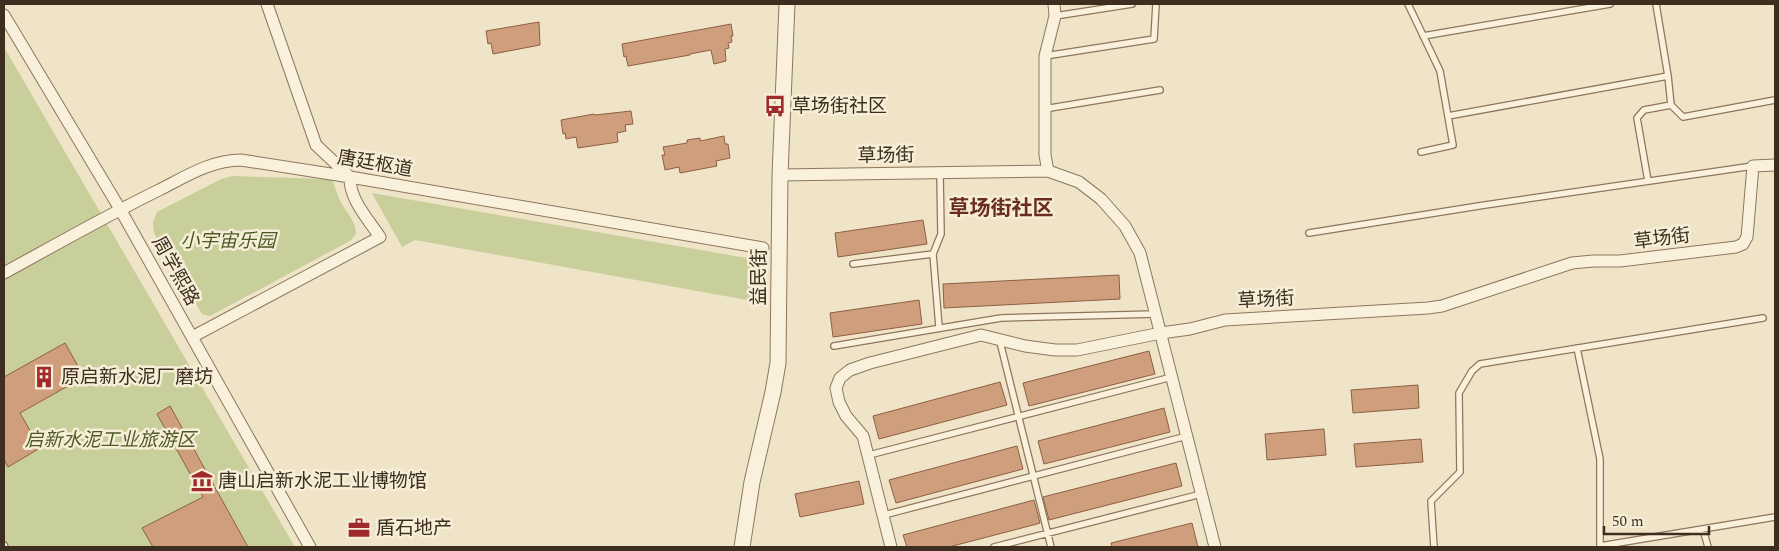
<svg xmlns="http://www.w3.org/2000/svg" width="1779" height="551" viewBox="0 0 1779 551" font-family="Spectral,'Noto Sans SC',serif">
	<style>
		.green { fill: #c9cf9b }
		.building { fill: #cf9f7d; stroke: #8d5f41 }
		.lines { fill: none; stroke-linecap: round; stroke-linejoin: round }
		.service-casing { stroke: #8d765c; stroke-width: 8 }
		.minor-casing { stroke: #8d765c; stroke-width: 13 }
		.tertiary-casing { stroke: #8d765c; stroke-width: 17 }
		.service { stroke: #faf1dc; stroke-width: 5.5 }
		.minor { stroke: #faf1dc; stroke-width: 11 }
		.tertiary { stroke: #faf1dc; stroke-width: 15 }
		.labels { text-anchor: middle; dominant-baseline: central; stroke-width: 5; stroke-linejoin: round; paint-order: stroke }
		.poi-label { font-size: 19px; fill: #3d2e20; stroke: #f7eed8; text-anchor: start }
		.street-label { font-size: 19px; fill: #3d2e20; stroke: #f7eed8 }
		.park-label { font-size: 19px; font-style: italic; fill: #4d5a26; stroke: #f7eed8 }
		.quarter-label { font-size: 21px; font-weight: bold; fill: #6b2e1e; stroke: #f7eed8 }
	</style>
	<rect width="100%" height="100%" fill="#f0e4c8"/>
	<path class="green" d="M 4,47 L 295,547 L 4,547 Z
		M 232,176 L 331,179 C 335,185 336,191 339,198 C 344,211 356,219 356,234 L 350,241 L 210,316 L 202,314 L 154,233 L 153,222 L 157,212 L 221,179 Z
		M 372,193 L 764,261 L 763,303 L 415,240 L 402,247 Z"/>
	<path class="building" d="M 539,22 L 540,45 L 493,54 L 491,43 L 488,44 L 486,31 Z
		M 731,24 L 733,36 L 731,36 L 732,42 L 728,43 L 729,48 L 725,49 L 726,61 L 714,64 L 711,50 L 690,54 L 690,55 L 628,66 L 626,56 L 624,57 L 622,44 Z
		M 631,111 L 633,124 L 625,125 L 626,131 L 617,133 L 618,142 L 578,148 L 576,137 L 566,139 L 565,133 L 563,134 L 561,120 L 594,114 L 595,115 Z
		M 724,136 L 725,144 L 728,144 L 730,158 L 716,161 L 717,166 L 680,173 L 679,167 L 665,170 L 662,155 L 665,155 L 663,147 L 687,143 L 687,140 L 700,138 L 700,141 Z
		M 923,220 L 927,244 L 838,257 L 835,233 Z
		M 1119,275 L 1120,299 L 944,308 L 943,284 Z
		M 919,300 L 922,324 L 833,337 L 830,313 Z
		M 65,343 L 84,377 L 20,413 L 40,448 L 8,467 L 4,459 L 4,377 Z
		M 1149,351 L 1155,374 L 1029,406 L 1023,383 Z
		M 1000,382 L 1007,405 L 879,439 L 873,416 Z
		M 1418,385 L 1419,408 L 1353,413 L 1351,390 Z
		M 170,406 L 248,547 L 153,547 L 142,528 L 203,497 L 157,414 Z
		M 1164,408 L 1170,432 L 1044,464 L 1038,441 Z
		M 1324,429 L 1326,455 L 1267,460 L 1265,434 Z
		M 1421,439 L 1423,462 L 1356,467 L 1354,444 Z
		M 1017,446 L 1023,469 L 896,503 L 889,480 Z
		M 1176,463 L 1182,486 L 1049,520 L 1043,497 Z
		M 859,481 L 864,504 L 800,517 L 795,494 Z
		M 1034,500 L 1040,523 L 1037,524 L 949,547 L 907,547 L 903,535 Z
		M 1192,523 L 1198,547 L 1112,547 L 1111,543 Z"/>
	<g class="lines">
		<g class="service-casing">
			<path id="service" d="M 1408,4 L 1440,71 L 1453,145 L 1421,152
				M 1055,16 L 1132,4
				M 1423,36 L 1610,4
				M 1045,56 L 1154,39 L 1156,4
				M 1671,105 L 1683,117 L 1775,100
				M 1044,109 L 1160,90
				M 1448,116 L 1668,76
				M 1648,181 L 1637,118 L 1644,110 L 1671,105 L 1668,76 L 1656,4
				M 1309,233 L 1485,205 L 1753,166
				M 853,264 L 933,254
				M 939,327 L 933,254 L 941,234 L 940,173
				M 999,338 L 1051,547
				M 834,346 L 1001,318 L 1156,314
				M 1577,348 L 1600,459 L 1600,546 L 1775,517
				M 869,455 L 1172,377
				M 884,515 L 1187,436
				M 1703,529 L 1708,547
				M 4,545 L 5,547
				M 994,547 L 1201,494
				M 1434,547 L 1431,501 L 1460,472 L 1459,393 L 1472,371 L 1480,364 L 1763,318"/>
		</g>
		<g class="minor-casing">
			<path id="minor" d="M 4,15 L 120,209 L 310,547
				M 1048,171 L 1045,155 L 1045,56 L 1055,16 L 1054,4
				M 780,175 L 1048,171 L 1079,182 L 1101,199 L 1125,226 L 1140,253 L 1215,547
				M 4,273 C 55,245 106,216 159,190 C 185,177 211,160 241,160 L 350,177 L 763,248
				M 192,337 L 380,237 C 368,219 349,199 350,177 L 316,145 L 267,4
				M 891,547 L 863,436 L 846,416 L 839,402 L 836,388 L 840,378 L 850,370 L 870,363 L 981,335 L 1025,346 L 1055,350 L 1077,350 L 1161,333 L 1190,329 L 1225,320 L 1428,308 L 1442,306 L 1572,263 L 1593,261 L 1620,261 L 1736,247 L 1743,244 L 1747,237 L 1753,166 L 1775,165"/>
		</g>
		<g class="tertiary-casing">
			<path id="tertiary" d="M 742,547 L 752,482 L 773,392 L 778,363 L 780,175 L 787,4"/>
		</g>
		<use href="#service" class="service"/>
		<use href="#minor" class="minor"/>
		<use href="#tertiary" class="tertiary"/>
	</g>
	<defs>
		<g id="bus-bare" transform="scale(1.725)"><path d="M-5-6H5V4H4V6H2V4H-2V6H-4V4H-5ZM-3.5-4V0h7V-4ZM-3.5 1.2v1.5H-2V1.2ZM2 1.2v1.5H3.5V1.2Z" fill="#9e2a2b" stroke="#f7eed8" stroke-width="2.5" paint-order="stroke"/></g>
		<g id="building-bare" transform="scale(1.725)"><path d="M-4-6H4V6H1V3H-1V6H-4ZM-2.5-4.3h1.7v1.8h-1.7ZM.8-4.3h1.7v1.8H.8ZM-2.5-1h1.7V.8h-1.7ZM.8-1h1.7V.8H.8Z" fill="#9e2a2b" stroke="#f7eed8" stroke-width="2.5" paint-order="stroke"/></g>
		<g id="museum-bare" transform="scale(1.725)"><path d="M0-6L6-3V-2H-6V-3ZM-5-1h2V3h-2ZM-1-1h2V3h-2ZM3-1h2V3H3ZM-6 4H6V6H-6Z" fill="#9e2a2b" stroke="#f7eed8" stroke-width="2.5" paint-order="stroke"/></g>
		<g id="office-bare" transform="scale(1.725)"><path d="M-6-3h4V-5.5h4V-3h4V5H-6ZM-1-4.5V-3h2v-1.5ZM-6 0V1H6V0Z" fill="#9e2a2b" stroke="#f7eed8" stroke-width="2.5" paint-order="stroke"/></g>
	</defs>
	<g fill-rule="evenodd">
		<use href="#bus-bare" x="775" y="106"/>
		<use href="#building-bare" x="44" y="377"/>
		<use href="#museum-bare" x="202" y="481"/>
		<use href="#office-bare" x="359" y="528"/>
	</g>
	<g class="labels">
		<g class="poi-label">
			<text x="792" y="106">草场街社区</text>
			<text x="61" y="377">原启新水泥厂磨坊</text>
			<text x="218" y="481">唐山启新水泥工业博物馆</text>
			<text x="376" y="528">盾石地产</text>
		</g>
		<g class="street-label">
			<text transform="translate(886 156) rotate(-1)">草场街</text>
			<text transform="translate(375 164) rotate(10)">唐廷枢道</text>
			<text transform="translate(1662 239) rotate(-7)">草场街</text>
			<text transform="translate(175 271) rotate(61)">周学熙路</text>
			<text transform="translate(759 277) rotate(-90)">益民街</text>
			<text transform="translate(1266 300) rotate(-3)">草场街</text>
		</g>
		<g class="park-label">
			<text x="228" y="241">小宇宙乐园</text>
			<text x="110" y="440">启新水泥工业旅游区</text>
		</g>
		<g class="quarter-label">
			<text x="1001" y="209">草场街社区</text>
		</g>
	</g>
	<rect width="1779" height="551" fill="none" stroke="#3d2e20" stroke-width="10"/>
	<path d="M1604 526v8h105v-8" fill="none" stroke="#3d2e20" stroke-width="2.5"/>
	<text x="1612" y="526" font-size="15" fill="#3d2e20" stroke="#f7eed8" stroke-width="4" paint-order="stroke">50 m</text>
</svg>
